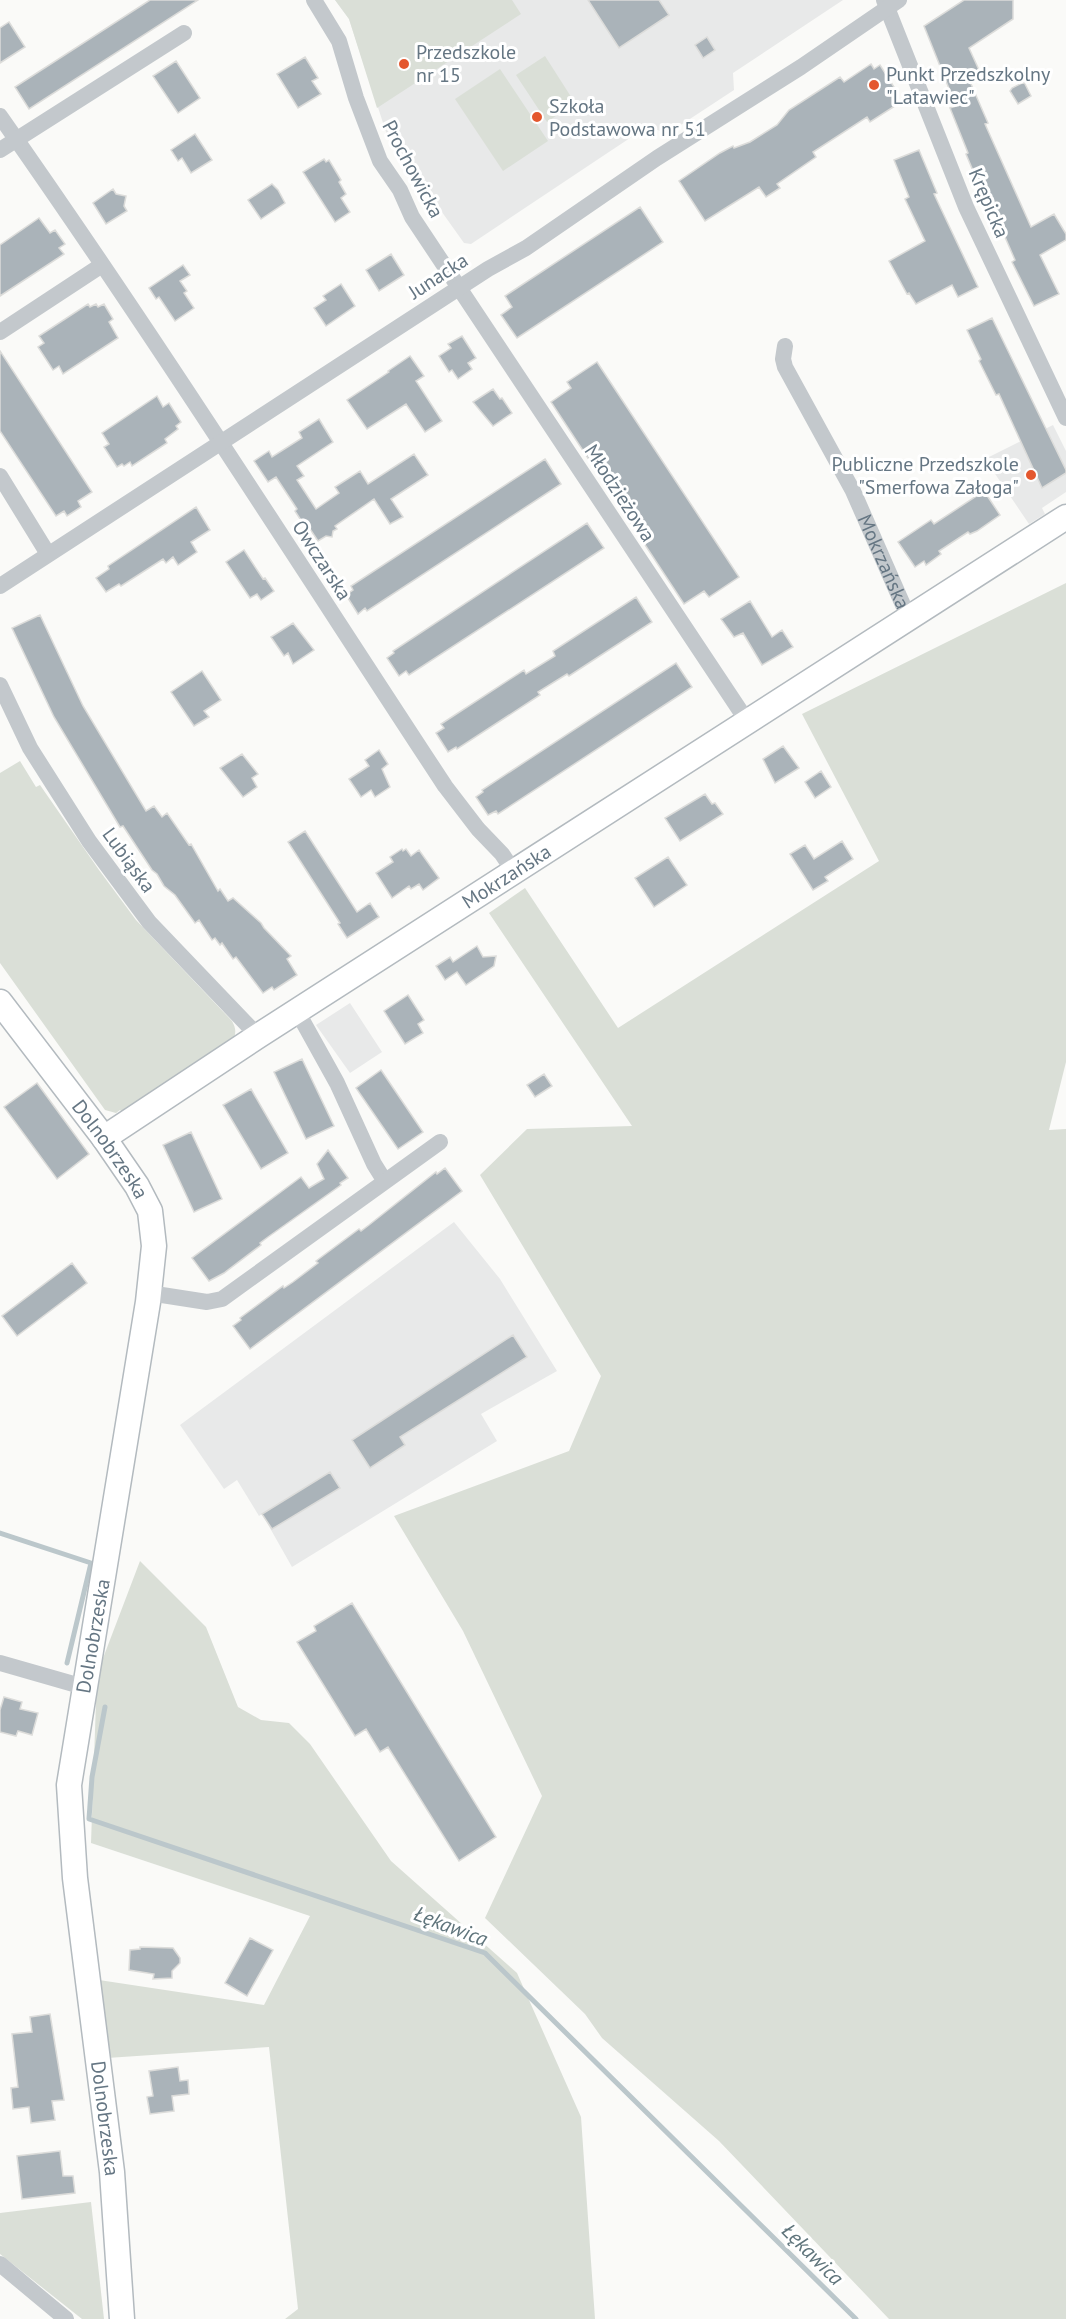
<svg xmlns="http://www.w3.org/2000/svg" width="1066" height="2319" viewBox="0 0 1066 2319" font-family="'PT Sans',sans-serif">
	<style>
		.built { fill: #e8e9e9 }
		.green { fill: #dadfd7 }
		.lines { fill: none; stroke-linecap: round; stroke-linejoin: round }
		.stream { stroke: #bbc7cb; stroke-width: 5 }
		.building { fill: #aab3b9; stroke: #dcdcda; stroke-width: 1.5 }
		.secondary-casing { stroke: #b3babf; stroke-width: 27 }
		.street { stroke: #c3c8cc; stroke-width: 16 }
		.secondary { stroke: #fff; stroke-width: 24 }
		.poi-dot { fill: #e4572e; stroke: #fff; stroke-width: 2 }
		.labels { text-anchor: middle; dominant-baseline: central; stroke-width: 6; stroke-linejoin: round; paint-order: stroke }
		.poi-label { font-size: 20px; fill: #657683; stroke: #fff; text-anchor: start }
		.street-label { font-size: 20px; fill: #657683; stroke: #fff }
		.water-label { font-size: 21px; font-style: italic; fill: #60757c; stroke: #fff }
	</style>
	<rect width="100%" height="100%" fill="#fafaf8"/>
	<path class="built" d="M 335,0 L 843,0 L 733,73 L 734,90 L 667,134 L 648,126 L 471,244 L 464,243 L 387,135 L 349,19 Z
		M 1053,425 L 1066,451 L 1066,492 L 1042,508 L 1045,514 L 1029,524 L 985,459 Z
		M 350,1003 L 382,1052 L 350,1073 L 316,1025 Z
		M 454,1222 L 500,1279 L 557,1371 L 481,1414 L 497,1441 L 292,1567 L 262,1514 L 259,1516 L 237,1480 L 224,1489 L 180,1425 Z"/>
	<path class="green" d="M 335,0 L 512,0 L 521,14 L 377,108 L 349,19 Z
		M 545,56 L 575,103 L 547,122 L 516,75 Z
		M 500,69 L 548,141 L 503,171 L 455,99 Z
		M 1066,583 L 1066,1062 L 1049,1130 L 1066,1129 L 1066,2319 L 889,2319 L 719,2141 L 602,2038 L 585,2014 L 485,1918 L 542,1796 L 463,1631 L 394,1516 L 569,1451 L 601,1376 L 480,1175 L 527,1129 L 632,1126 L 489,913 L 525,888 L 618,1028 L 879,861 L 802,714 Z
		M 20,761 L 36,787 L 40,785 L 99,870 L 136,920 L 232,1021 C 237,1030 236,1035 231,1044 L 126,1116 L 120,1110 L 116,1113 L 105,1110 L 0,963 L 0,773 Z
		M 140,1561 L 206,1627 L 238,1707 L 261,1720 L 289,1723 L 310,1744 L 391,1861 L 517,1973 L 581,2117 L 595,2319 L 285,2319 L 298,2309 L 269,2047 L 107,2058 L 99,1980 L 264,2005 L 310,1916 L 91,1843 L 97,1674 Z
		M 91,2202 L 104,2319 L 82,2319 L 0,2254 L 0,2213 Z"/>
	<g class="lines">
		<path class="stream" d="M 0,1533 L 91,1563 L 67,1663
			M 105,1707 L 92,1777 L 89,1819 L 485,1953 L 856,2319"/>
	</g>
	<path class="building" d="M 150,0 L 198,0 L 29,109 L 15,87 Z
		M 588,0 L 659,0 L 669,15 L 619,48 Z
		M 964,0 L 1013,0 L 1013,19 L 969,48 L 979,70 L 968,77 L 988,123 L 985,124 L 1031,227 L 1054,214 L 1066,234 L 1066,240 L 1040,255 L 1059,294 L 1034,306 L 1012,262 L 1015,260 L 985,191 L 982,192 L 966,154 L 968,153 L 950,108 L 956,106 L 924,26 Z
		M 9,22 L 25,47 L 0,63 L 0,28 Z
		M 707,37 L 715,50 L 703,58 L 695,45 Z
		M 305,57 L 318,78 L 312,81 L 321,94 L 298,108 L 277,74 Z
		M 176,61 L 200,98 L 178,113 L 153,76 Z
		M 871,64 L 874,69 L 880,65 L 894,87 L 889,91 L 898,104 L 870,122 L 867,117 L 813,152 L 816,157 L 777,184 L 780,188 L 766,197 L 759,187 L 705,221 L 679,181 L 720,153 L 733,146 L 734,148 L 750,142 L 777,125 L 789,110 L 840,77 L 844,82 Z
		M 1024,82 L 1031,96 L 1018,104 L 1010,91 L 1012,88 Z
		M 195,134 L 212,160 L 191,173 L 182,158 L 178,161 L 171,150 Z
		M 919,150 L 937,193 L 934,194 L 978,287 L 958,297 L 952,285 L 916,304 L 909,293 L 907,294 L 889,261 L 925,241 L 905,199 L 909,197 L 894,160 Z
		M 324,159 L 326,162 L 329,160 L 341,180 L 339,182 L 346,194 L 341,198 L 350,212 L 335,222 L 303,172 Z
		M 272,184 L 278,190 L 285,203 L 261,219 L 248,200 Z
		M 113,189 L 116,194 L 126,196 L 124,206 L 127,211 L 106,224 L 93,203 Z
		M 640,207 L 663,242 L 517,338 L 501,315 L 512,307 L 505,296 Z
		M 39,218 L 50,233 L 55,230 L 65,244 L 59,248 L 64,254 L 0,296 L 0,245 Z
		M 391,254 L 404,275 L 379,291 L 366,270 Z
		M 183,265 L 190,275 L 180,281 L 187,291 L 184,293 L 194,308 L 175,321 L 159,297 L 156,299 L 149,288 Z
		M 341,284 L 355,306 L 326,326 L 314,308 L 326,300 L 323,296 Z
		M 88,304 L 90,307 L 96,304 L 98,307 L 104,304 L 113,319 L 109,322 L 118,338 L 63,374 L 59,366 L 53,370 L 38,347 L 44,343 L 39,336 Z
		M 992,318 L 1066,470 L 1066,473 L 1042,488 L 999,394 L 996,395 L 979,361 L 981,359 L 967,330 Z
		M 462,336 L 476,358 L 468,363 L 472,369 L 458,379 L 452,370 L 449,372 L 439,356 L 451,348 L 448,344 Z
		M 0,351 L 92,492 L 78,501 L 81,507 L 67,516 L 64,511 L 56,516 L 0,431 Z
		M 410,356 L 424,376 L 416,381 L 442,421 L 425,432 L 406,404 L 367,429 L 347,400 L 389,372 L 388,371 Z
		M 597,362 L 739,577 L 709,597 L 704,591 L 684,604 L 551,402 L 571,388 L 567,382 Z
		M 493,389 L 500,399 L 502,398 L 512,413 L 493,426 L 473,402 Z
		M 157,396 L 163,407 L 169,403 L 181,422 L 176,426 L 178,429 L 165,439 L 167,443 L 132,466 L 130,462 L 124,466 L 122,464 L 117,467 L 104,447 L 109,444 L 102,433 Z
		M 319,419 L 333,442 L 297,466 L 304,476 L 297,480 L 316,509 L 339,493 L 335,487 L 360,471 L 368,484 L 414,454 L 428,475 L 391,499 L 403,517 L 390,524 L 374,499 L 335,526 L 337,529 L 333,531 L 332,537 L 326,536 L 318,541 L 308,526 L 306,528 L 295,511 L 297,509 L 276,477 L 268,482 L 254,461 L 269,451 L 272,457 L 302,438 L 299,432 Z
		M 545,459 L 561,484 L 367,611 L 365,608 L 358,614 L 346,595 L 353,590 L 351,586 Z
		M 984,491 L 1000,515 L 977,531 L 970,534 L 968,532 L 939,551 L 941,554 L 926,565 L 924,561 L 915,567 L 898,542 L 931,520 L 934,524 Z
		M 196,507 L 210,530 L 191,542 L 197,552 L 178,565 L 173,557 L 166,563 L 163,559 L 121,586 L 119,584 L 106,592 L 96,578 L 109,569 L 108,566 Z
		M 587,523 L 604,548 L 409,675 L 406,671 L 399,676 L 387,658 L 394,653 L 393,651 Z
		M 244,550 L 263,579 L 265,578 L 274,591 L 261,600 L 257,594 L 250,598 L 226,562 Z
		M 636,597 L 652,622 L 569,676 L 567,674 L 538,692 L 540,695 L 457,749 L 456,747 L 448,752 L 436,733 L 444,728 L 441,724 L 524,670 L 526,674 L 555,656 L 553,651 Z
		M 750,601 L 772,637 L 782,630 L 793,647 L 762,665 L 743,633 L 734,637 L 721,619 Z
		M 40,615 L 83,706 L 146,811 L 154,806 L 162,817 L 167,813 L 189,845 L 191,844 L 218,891 L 220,889 L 228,901 L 233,898 L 261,923 L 264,928 L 291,956 L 287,959 L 297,975 L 274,990 L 272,987 L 263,993 L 236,957 L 233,959 L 222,943 L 220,945 L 215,938 L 212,940 L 199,920 L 195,923 L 175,895 L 164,886 L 157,874 L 152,870 L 123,826 L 120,827 L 54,717 L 12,628 Z
		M 293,623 L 314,650 L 293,664 L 288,653 L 284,656 L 271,637 Z
		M 676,663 L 692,687 L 498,814 L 496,811 L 488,815 L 476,797 L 483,792 L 482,790 Z
		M 202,671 L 221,700 L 204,711 L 209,717 L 194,726 L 171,692 Z
		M 783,746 L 799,768 L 775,783 L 763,759 Z
		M 379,750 L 388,764 L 382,769 L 390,787 L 375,797 L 371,790 L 361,797 L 349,779 L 369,766 L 365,760 Z
		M 242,754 L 258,774 L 252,778 L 257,787 L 243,797 L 220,768 Z
		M 821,771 L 831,787 L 815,798 L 805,782 Z
		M 705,794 L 712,804 L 715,803 L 723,814 L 680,841 L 665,818 Z
		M 305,831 L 357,912 L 370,903 L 379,917 L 347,938 L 338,924 L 340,923 L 288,842 Z
		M 842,841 L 853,859 L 825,877 L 828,881 L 813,890 L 790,854 L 805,845 L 814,859 Z
		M 402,849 L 403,851 L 406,849 L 411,856 L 419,850 L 439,878 L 423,890 L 419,884 L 411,889 L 409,886 L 392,898 L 376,873 L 393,862 L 390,857 Z
		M 668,857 L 687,885 L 654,907 L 635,878 Z
		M 477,946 L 483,957 L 496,956 L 494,966 L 466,985 L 457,972 L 445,980 L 436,966 L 450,957 L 453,962 Z
		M 408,995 L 424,1020 L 418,1024 L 423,1033 L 405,1044 L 384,1011 Z
		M 302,1059 L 334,1126 L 306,1139 L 274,1072 Z
		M 381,1070 L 423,1132 L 398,1149 L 356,1088 Z
		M 544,1074 L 552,1086 L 535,1097 L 527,1085 Z
		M 37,1083 L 89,1154 L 57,1179 L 4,1107 Z
		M 251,1089 L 288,1153 L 261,1169 L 223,1105 Z
		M 191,1132 L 222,1199 L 194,1212 L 163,1145 Z
		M 328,1150 L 348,1178 L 340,1183 L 341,1185 L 268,1237 L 260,1243 L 261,1245 L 224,1273 L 209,1281 L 192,1258 L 301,1177 L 309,1188 L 324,1179 L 317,1164 Z
		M 445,1168 L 462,1191 L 250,1349 L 233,1326 L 241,1320 L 240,1318 L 283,1286 L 284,1288 L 293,1282 L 318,1263 L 316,1261 L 359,1229 L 361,1231 L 369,1225 L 436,1172 L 437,1174 Z
		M 72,1263 L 87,1283 L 17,1336 L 2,1316 Z
		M 513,1335 L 527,1357 L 400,1437 L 405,1445 L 370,1468 L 352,1440 Z
		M 330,1472 L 340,1488 L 272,1529 L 262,1514 Z
		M 352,1603 L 496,1837 L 459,1861 L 388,1747 L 380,1752 L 366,1729 L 355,1736 L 297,1642 L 316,1631 L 314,1626 Z
		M 4,1697 L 22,1702 L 20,1709 L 38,1713 L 32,1735 L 18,1731 L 16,1736 L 0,1732 L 0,1710 Z
		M 250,1938 L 273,1950 L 247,1996 L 225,1983 Z
		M 140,1947 L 173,1948 L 180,1958 L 180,1963 L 172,1971 L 172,1978 L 153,1979 L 154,1974 L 129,1970 L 130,1950 L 140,1949 Z
		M 50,2014 L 64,2100 L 52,2101 L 55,2120 L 31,2123 L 29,2107 L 13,2109 L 11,2088 L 18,2087 L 12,2034 L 32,2032 L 30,2017 Z
		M 178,2067 L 180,2081 L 188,2080 L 189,2094 L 172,2096 L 174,2111 L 150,2114 L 147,2097 L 153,2096 L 149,2071 Z
		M 60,2151 L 63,2176 L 73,2176 L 75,2193 L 22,2199 L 17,2156 Z"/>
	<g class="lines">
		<g class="secondary-casing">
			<g id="secondary">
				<path id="s2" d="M 0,1002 L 104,1138 L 137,1186 L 150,1211 L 154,1246 L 148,1302 L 69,1785 L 75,1878 L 112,2172 L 122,2319"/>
				<path id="s3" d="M 104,1138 L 258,1036 L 1066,517"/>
			</g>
		</g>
		<g class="street">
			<path d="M 314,0 L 339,41 L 356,98 L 380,161 L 400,190 L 412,217 L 747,721"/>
			<path d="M 884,0 L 966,207 L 1066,418"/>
			<path d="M 0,116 C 154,335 298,562 445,786 L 478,829 L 502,854 L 514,872"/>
			<path d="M 0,150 L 184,33"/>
			<path d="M 0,332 L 102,265"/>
			<path id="s1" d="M 785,346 L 783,359 L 785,367 L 853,491 L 903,605 L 910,616"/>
			<path d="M 0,476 L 48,554"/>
			<path d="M 0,586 L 488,269 L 526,248 L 657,158 L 801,67 L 899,0"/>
			<path d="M 0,685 L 30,748 L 89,841 L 149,922 L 258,1036"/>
			<path d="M 297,1011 L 337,1083 L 374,1164 L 384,1180"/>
			<path d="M 149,1293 L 207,1302 L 222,1299 L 440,1142"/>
			<path d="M 0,1663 L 84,1687"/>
			<path d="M 0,2264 L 66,2319"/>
		</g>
		<use href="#secondary" class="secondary"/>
	</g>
	<g class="poi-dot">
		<circle cx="404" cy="64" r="6"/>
		<circle cx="874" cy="85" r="6"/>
		<circle cx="537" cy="117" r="6"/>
		<circle cx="1031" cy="475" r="6"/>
	</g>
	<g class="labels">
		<g class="poi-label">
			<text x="416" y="52">Przedszkole<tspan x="416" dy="23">nr 15</tspan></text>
			<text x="886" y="74">Punkt Przedszkolny<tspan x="886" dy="23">"Latawiec"</tspan></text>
			<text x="549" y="106">Szkoła<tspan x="549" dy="23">Podstawowa nr 51</tspan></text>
			<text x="1019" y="464" text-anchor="end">Publiczne Przedszkole<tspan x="1019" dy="23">"Smerfowa Załoga"</tspan></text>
		</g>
		<g class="street-label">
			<text transform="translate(413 169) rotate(62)">Prochowicka</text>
			<text transform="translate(989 203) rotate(67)">Krępicka</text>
			<text transform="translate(438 276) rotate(-33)">Junacka</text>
			<text transform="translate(620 493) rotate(57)">Młodzieżowa</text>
			<text transform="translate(322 560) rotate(57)">Owczarska</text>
			<text stroke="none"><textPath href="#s1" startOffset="240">Mokrzańska</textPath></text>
			<text transform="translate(129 860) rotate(54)">Lubiąska</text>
			<text stroke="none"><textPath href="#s3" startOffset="480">Mokrzańska</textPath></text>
			<text stroke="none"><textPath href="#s2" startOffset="184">Dolnobrzeska</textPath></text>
			<text transform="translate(93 1636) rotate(-80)">Dolnobrzeska</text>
			<text stroke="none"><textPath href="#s2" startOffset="1174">Dolnobrzeska</textPath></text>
		</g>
		<g class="water-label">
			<text transform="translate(451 1926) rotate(21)">Łękawica</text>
			<text transform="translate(813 2254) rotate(45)">Łękawica</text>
		</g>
	</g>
</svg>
